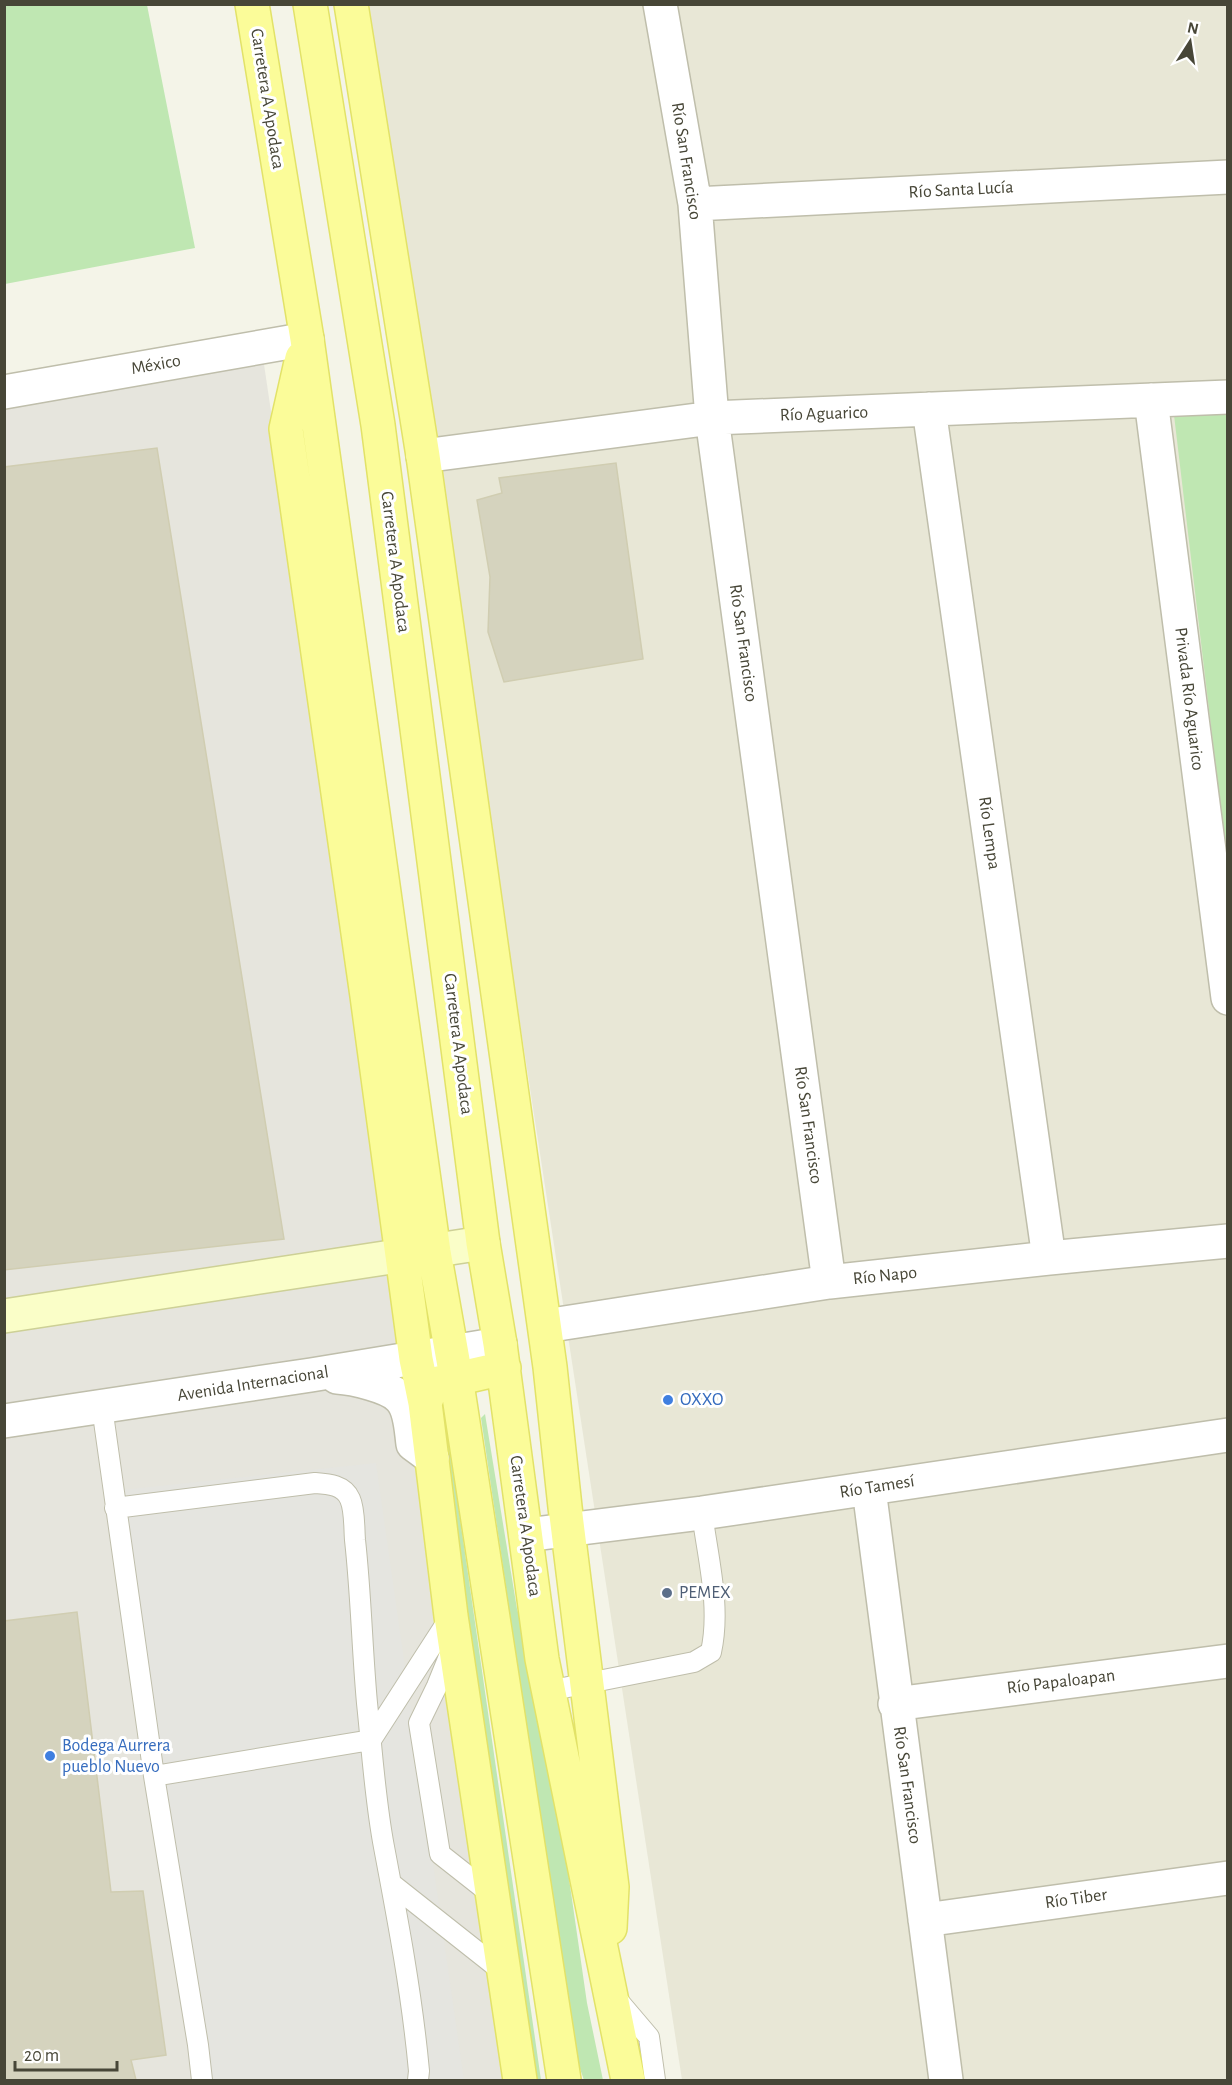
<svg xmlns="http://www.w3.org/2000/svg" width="1232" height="2085" viewBox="0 0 1232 2085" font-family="'Alegreya Sans',sans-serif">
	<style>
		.residential { fill: #e8e7d6 }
		.industrial { fill: #e6e5dd }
		.green { fill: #bfe7b2 }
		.parking { fill: #e5e5e0 }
		.building { fill: #d5d3be; stroke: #d0cdb1; stroke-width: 1.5 }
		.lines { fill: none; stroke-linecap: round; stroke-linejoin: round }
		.lane-casing { stroke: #bfbeab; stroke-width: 22 }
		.street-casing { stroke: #bfbeab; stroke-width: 36 }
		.secondary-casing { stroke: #cdd096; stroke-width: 36 }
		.primary-casing { stroke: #e2e268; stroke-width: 36 }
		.lane { stroke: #fff; stroke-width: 20 }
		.street { stroke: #fff; stroke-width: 33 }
		.secondary { stroke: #fafec8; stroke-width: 33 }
		.primary { stroke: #fbfc99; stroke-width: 33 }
		.shop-dot { fill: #3f7fe0; stroke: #fff; stroke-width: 2 }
		.service-dot { fill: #5c6f8a; stroke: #fff; stroke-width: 2 }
		.labels { text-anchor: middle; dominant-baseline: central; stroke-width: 6; stroke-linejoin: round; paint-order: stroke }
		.street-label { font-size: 18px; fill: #474637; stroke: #fff }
		.shop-label { font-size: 18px; fill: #366cbe; stroke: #fff; text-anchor: start }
		.service-label { font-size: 18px; fill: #4e5e75; stroke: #fff; text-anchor: start }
	</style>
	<rect width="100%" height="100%" fill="#f4f4e8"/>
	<path class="residential" d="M 364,5 L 1227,5 L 1227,2080 L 682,2080 Z"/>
	<path class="industrial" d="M 262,351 L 520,2080 L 5,2080 L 5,400 Z"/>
	<path class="green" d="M 5,4 L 147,5 L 195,248 L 5,284 Z
		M 1227,412 L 1227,861 L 1174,415 Z
		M 485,1414 L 517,1609 L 541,1685 L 587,2003 L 603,2080 L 584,2080 L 575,2055 L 481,1418 Z
		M 447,1428 L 541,2080 L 530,2080 L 442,1436 Z"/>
	<path class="parking" d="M 376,1463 L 464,2080 L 198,2080 L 103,1492 Z"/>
	<path class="building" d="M 157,448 L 284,1239 L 4,1270 L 4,467 Z
		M 616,463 L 643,659 L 504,682 L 488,632 L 490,577 L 477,500 L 502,493 L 499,478 Z
		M 77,1612 L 111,1892 L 143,1891 L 166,2055 L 131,2060 L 136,2080 L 4,2080 L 4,1621 Z"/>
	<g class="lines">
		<g class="lane-casing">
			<path id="lane" d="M 102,1407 L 154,1776 L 198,2045 L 202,2080
				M 115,1508 L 315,1483 C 329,1484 344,1485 350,1499 C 355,1510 354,1528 355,1540 C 361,1594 362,1648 367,1703 C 372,1750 375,1800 384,1847 C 398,1921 412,1995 419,2071 L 418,2080
				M 452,1649 L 437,1686 L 419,1723 L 440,1854 L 492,1895
				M 548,1691 L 694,1662 L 711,1652 C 721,1607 708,1559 702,1513
				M 154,1776 L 371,1740 L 451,1616
				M 393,1885 L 503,1972
				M 615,1997 L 649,2037 L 655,2080"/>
		</g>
		<g class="street-casing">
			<path id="street" d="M 660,4 L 695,204 L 712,418 L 829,1282
				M 695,204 L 1228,177
				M 4,392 L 307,339
				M 1151,400 L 1228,998
				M 929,409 L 1049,1258
				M 423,456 L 712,418 L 1228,397
				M 545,1326 L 829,1282 L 1049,1258 L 1228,1241
				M 337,1377 C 353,1378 389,1386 400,1398 C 411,1409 411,1430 413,1444 L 432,1458
				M 4,1421 L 311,1375 L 500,1344
				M 869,1489 L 946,2080
				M 526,1535 L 702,1513 L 1228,1435
				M 895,1704 L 1228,1661
				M 925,1920 L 1228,1878"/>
		</g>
		<g class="secondary-casing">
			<path id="secondary" d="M 4,1316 L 483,1243"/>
		</g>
		<g class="primary-casing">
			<path id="primary" d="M 252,4 L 307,339 L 434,1252 L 456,1377 L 564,2080
				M 310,4 L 378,425 L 483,1243 L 500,1344 L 542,1659 L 628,2080
				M 351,4 L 423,456 L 550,1367 L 565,1507 L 612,1887 L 610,1928
				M 302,358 L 286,429 L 367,996 L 416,1359 L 425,1403
				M 504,1368 L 438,1383 L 430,1390 L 425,1403 L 451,1616 L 520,2080"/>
		</g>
		<use href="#lane" class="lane"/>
		<use href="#street" class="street"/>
		<use href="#secondary" class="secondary"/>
		<use href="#primary" class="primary"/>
	</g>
	<g class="shop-dot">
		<circle cx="668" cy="1400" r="6"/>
		<circle cx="50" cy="1756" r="6"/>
	</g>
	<circle class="service-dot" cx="667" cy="1593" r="6"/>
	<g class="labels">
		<g class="street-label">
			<text transform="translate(267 99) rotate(81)">Carretera A Apodaca</text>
			<text transform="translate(686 161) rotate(81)">Río San Francisco</text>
			<text transform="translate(961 190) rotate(-3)">Río Santa Lucía</text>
			<text transform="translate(156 365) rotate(-10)">México</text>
			<text transform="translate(824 414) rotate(-2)">Río Aguarico</text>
			<text transform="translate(395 562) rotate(83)">Carretera A Apodaca</text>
			<text transform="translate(743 643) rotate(82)">Río San Francisco</text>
			<text transform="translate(1189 699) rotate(83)">Privada Río Aguarico</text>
			<text transform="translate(989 833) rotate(82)">Río Lempa</text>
			<text transform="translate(458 1044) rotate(83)">Carretera A Apodaca</text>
			<text transform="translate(808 1125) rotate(82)">Río San Francisco</text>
			<text transform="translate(885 1276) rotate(-6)">Río Napo</text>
			<text transform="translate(253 1384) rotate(-9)">Avenida Internacional</text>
			<text transform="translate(877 1487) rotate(-9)">Río Tamesí</text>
			<text transform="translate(525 1526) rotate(82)">Carretera A Apodaca</text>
			<text transform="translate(1061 1682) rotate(-7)">Río Papaloapan</text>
			<text transform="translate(907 1785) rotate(82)">Río San Francisco</text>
			<text transform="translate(1076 1899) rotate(-8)">Río Tiber</text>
		</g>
		<g class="shop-label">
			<text x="680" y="1400">OXXO</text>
			<text x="62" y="1746">Bodega Aurrera<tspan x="62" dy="21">pueblo Nuevo</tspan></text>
		</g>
		<g class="service-label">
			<text x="679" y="1593">PEMEX</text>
		</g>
	</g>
	<rect width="1232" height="2085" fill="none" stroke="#474637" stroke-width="12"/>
	<g transform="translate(1190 42) rotate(12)" stroke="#ffffff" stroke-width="4.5" paint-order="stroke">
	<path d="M0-4.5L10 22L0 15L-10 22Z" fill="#474637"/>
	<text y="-9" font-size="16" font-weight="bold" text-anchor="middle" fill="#474637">N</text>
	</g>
	<path d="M15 2061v9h102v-9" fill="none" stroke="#474637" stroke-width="3"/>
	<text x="24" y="2061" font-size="18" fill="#474637" stroke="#ffffff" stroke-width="4.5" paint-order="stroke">20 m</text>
</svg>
